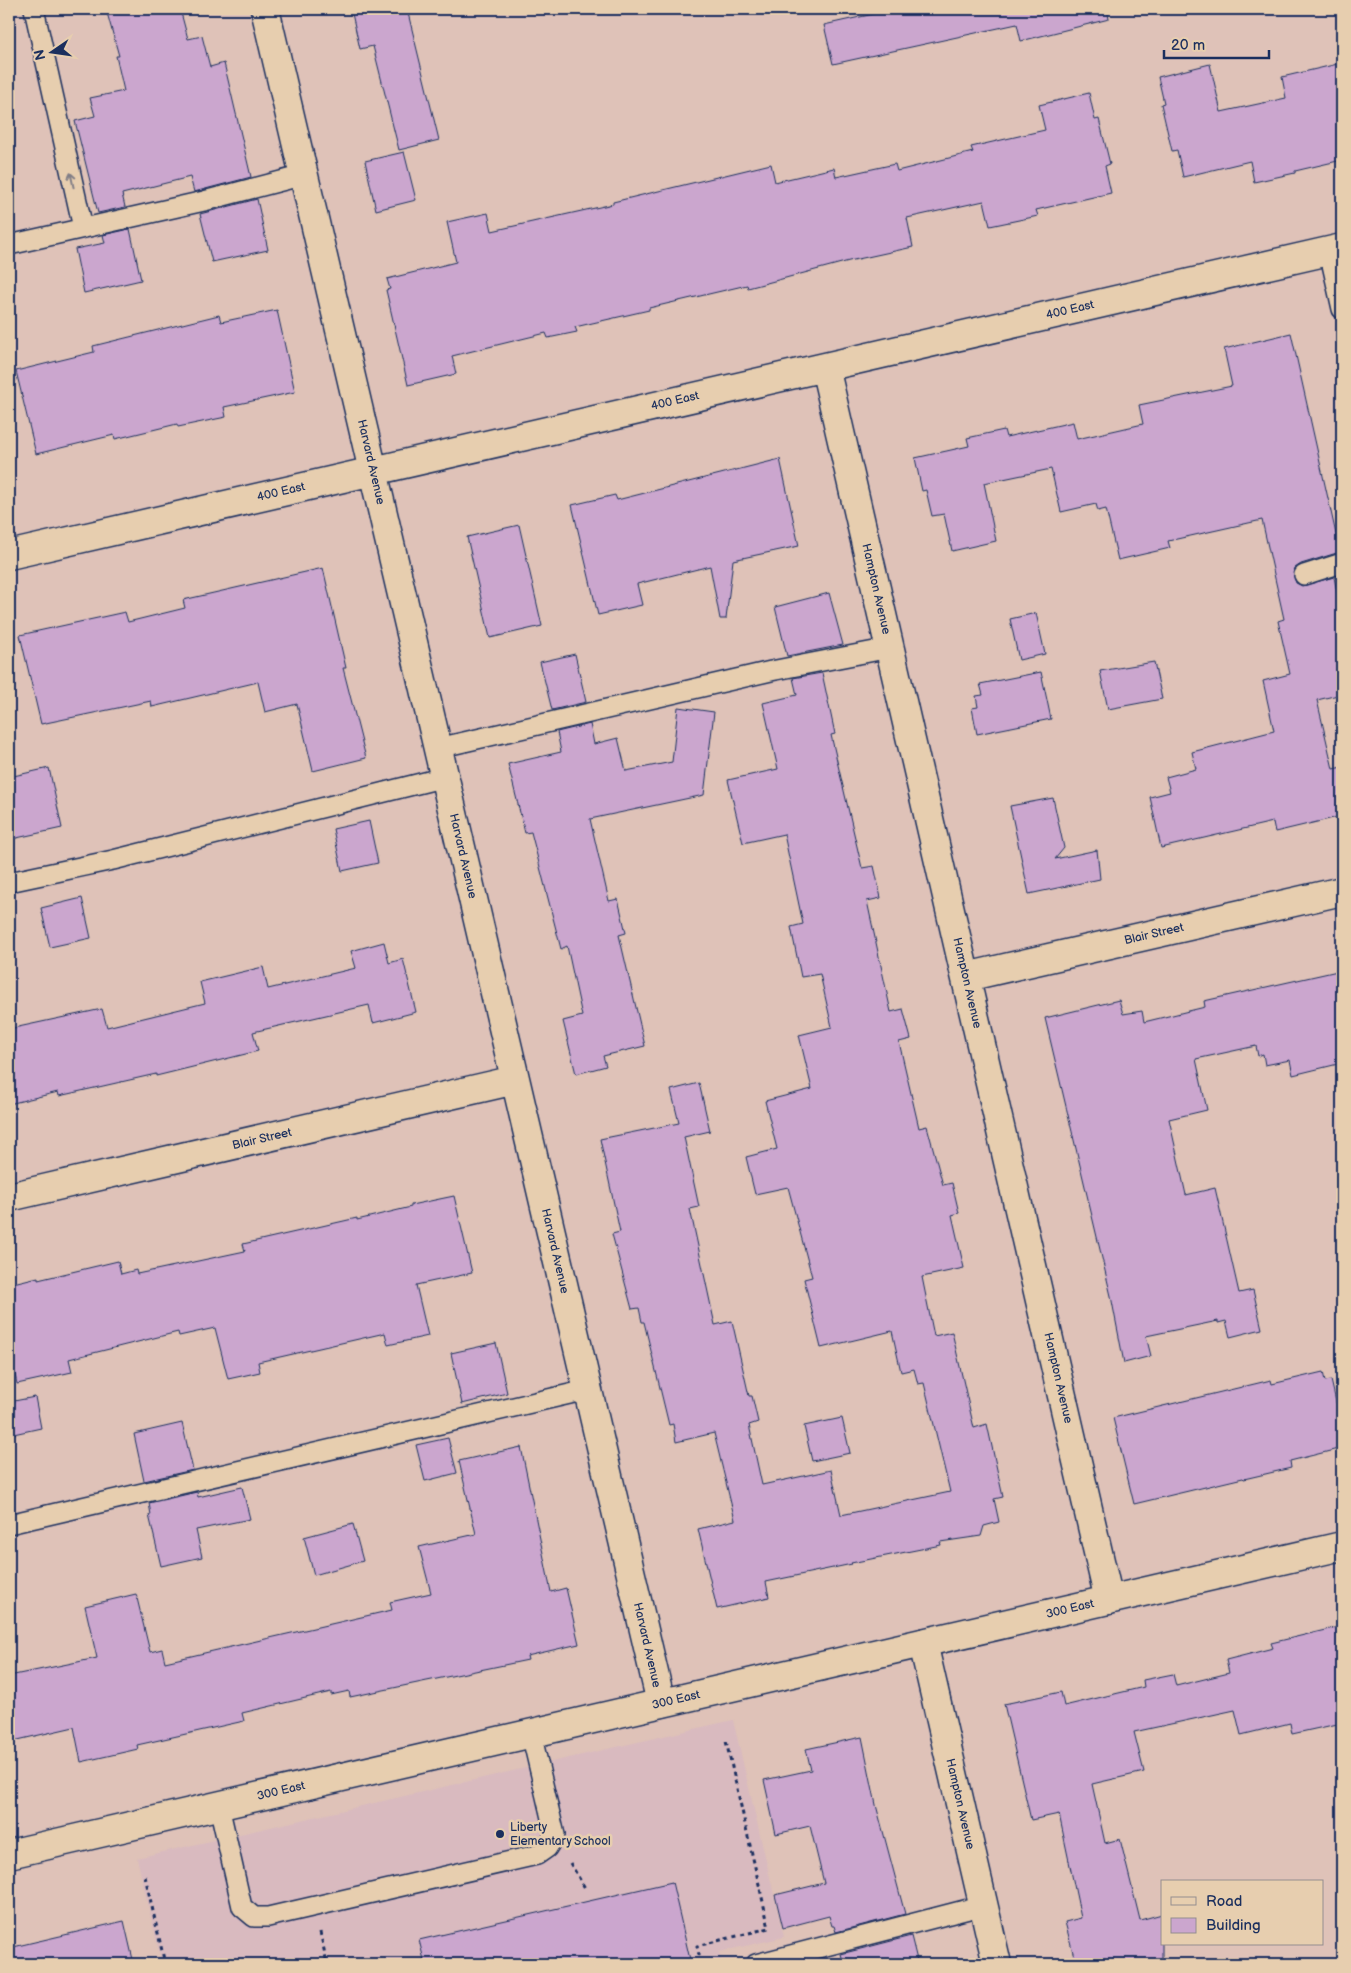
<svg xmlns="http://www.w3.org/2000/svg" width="1351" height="1973" viewBox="0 0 1351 1973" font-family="'Balsamiq Sans',sans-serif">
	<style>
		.built { fill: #d9babf }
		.building { fill: #cba6ce; stroke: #1b2f5e }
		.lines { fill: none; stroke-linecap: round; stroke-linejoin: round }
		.lane-casing { stroke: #1b2f5e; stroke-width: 22 }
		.street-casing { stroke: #1b2f5e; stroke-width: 31 }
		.secondary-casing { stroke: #1b2f5e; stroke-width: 31 }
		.path { stroke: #1b2f5e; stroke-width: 3; stroke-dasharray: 4 4; stroke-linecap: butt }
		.lane { stroke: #e7ceaf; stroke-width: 19 }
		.street { stroke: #e7ceaf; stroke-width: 28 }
		.secondary { stroke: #e7ceaf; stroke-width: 28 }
		.oneway { stroke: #817e86 }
		.poi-dot { fill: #1b2f5e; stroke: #e7ceaf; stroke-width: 2 }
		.labels { text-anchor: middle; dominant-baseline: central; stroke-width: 5; stroke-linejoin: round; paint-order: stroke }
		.street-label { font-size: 12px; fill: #1b2f5e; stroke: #e7ceaf }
		.poi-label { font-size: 12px; fill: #1b2f5e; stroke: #e7ceaf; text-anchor: start }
	</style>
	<rect width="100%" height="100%" fill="#dfc2b8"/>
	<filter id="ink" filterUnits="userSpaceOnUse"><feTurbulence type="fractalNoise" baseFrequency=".02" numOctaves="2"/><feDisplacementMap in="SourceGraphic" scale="10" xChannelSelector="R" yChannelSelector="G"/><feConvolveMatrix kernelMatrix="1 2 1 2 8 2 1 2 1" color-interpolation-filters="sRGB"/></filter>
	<g filter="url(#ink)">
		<path class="built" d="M 733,1720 L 784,1937 L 719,1952 L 722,1964 L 162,1964 L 137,1858 Z"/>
		<path class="building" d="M 106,9 L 180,9 L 188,39 L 202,36 L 210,67 L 224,63 L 251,177 L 194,192 L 190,177 L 122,194 L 125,207 L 98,213 L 75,121 L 95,116 L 90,98 L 124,91 L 116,56 L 119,56 Z
			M 351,9 L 407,9 L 439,140 L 399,150 L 373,46 L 360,49 Z
			M 896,9 L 1107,9 L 1109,19 L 1021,41 L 1017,24 L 833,64 L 824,25 Z
			M 1342,63 L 1342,160 L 1295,171 L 1295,173 L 1254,182 L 1250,161 L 1183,177 L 1177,150 L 1172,151 L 1161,104 L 1164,103 L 1158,77 L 1210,64 L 1221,112 L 1286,98 L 1282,77 Z
			M 1089,93 L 1095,120 L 1099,119 L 1110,164 L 1105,166 L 1111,193 L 1036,210 L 1038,216 L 990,226 L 984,201 L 907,218 L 913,247 L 849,261 L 748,288 L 747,285 L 649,308 L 649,310 L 575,327 L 577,332 L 548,338 L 546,333 L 452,356 L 456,374 L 408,385 L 386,290 L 390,289 L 387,279 L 456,262 L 447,222 L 488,213 L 492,231 L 613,204 L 613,202 L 771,164 L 775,182 L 834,168 L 836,177 L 895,164 L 897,171 L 973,152 L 971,147 L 1045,130 L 1039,105 Z
			M 404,152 L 416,200 L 376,210 L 365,161 Z
			M 257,199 L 268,250 L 212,262 L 200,214 Z
			M 130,229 L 141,280 L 84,293 L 75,249 L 105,243 L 103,235 Z
			M 277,310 L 295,392 L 224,407 L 226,417 L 178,427 L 177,424 L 115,439 L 114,435 L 36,454 L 16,371 L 94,352 L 93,346 L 219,315 L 221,322 Z
			M 1291,333 L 1340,552 L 1301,564 L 1295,568 L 1293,573 L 1296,583 L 1302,586 L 1334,577 L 1342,618 L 1342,694 L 1317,700 L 1333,769 L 1342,767 L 1342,816 L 1275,832 L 1273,822 L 1161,848 L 1150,797 L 1170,792 L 1166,777 L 1196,769 L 1192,752 L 1274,731 L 1263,681 L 1290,674 L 1278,621 L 1284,619 L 1262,520 L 1168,541 L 1170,548 L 1118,560 L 1106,509 L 1098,511 L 1096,504 L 1061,512 L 1051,469 L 984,483 L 996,541 L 952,551 L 944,514 L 932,516 L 926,490 L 922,491 L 915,458 L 969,446 L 967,438 L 1004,430 L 1006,437 L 1073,422 L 1077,439 L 1143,424 L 1139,405 L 1232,386 L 1224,349 Z
			M 780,459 L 799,546 L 733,560 L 726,619 L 720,619 L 710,566 L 637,584 L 642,605 L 598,615 L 572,505 L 615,495 L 617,500 Z
			M 519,525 L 542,626 L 490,638 L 467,537 Z
			M 323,568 L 346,668 L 343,668 L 366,758 L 313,771 L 297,704 L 265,712 L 258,682 L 152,707 L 151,701 L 41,724 L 20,635 L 125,612 L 128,622 L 185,608 L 183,600 Z
			M 829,593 L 843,645 L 787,656 L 775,607 Z
			M 1036,613 L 1045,654 L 1019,660 L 1010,619 Z
			M 575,654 L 586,702 L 552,710 L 540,662 Z
			M 1154,662 L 1162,699 L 1108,709 L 1100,671 Z
			M 1041,672 L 1051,719 L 977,734 L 972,708 L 978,707 L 976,696 L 983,695 L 980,684 Z
			M 822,673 L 835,734 L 831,735 L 862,868 L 874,866 L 881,898 L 867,901 L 891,1012 L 903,1009 L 911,1039 L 899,1042 L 919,1128 L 927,1126 L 943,1185 L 952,1183 L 959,1213 L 952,1215 L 964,1268 L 922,1277 L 934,1336 L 952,1332 L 974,1428 L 987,1424 L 1003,1497 L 994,1499 L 999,1522 L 984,1526 L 981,1536 L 940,1542 L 941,1545 L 851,1563 L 852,1564 L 766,1582 L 769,1597 L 717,1609 L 698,1529 L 735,1520 L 714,1433 L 676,1442 L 673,1424 L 669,1425 L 644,1322 L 642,1322 L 639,1308 L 632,1309 L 612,1234 L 620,1232 L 600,1139 L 679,1123 L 671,1090 L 699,1083 L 710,1131 L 684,1137 L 699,1207 L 690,1209 L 715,1325 L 732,1321 L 749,1396 L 752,1396 L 758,1422 L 749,1425 L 762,1485 L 831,1470 L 841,1515 L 950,1492 L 924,1383 L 918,1384 L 914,1369 L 901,1372 L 892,1331 L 821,1348 L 804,1279 L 812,1277 L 788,1187 L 755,1194 L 746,1157 L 777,1149 L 765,1101 L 812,1089 L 799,1035 L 832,1027 L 820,974 L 801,977 L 791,927 L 803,924 L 784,834 L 743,843 L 728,780 L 778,769 L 763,703 L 797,695 L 793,678 Z
			M 678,707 L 714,712 L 704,795 L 590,819 L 609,901 L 618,899 L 626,933 L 619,935 L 645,1046 L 603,1056 L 606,1066 L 576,1074 L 563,1021 L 582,1016 L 567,946 L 561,949 L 531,832 L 525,833 L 508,764 L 561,752 L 557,732 L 590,724 L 594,744 L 618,738 L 626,771 L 672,762 Z
			M 49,768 L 62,828 L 12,839 L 9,823 L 9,777 Z
			M 1053,798 L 1064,848 L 1055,859 L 1097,850 L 1100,879 L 1029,894 L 1010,806 Z
			M 369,821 L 378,863 L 342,871 L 333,829 Z
			M 82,898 L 91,938 L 50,947 L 41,908 Z
			M 384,942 L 389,963 L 403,959 L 416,1012 L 373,1023 L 369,1005 L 253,1032 L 258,1051 L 156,1076 L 156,1074 L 59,1096 L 58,1092 L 9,1104 L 9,1029 L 102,1009 L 107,1027 L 205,1003 L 200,982 L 263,967 L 268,989 L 356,968 L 351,951 Z
			M 1342,970 L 1342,1063 L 1293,1075 L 1290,1060 L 1265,1065 L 1263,1054 L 1258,1056 L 1256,1046 L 1196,1059 L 1207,1110 L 1169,1119 L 1186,1195 L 1215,1188 L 1239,1293 L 1253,1290 L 1262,1329 L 1230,1337 L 1226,1321 L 1218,1323 L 1218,1321 L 1146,1336 L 1151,1356 L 1124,1363 L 1111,1296 L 1045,1018 L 1119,1000 L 1123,1014 L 1142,1011 L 1144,1022 L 1205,1007 L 1204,1001 Z
			M 454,1196 L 472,1273 L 416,1285 L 428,1336 L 388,1345 L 385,1333 L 258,1362 L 260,1372 L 228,1379 L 215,1328 L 179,1336 L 178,1332 L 69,1359 L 72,1372 L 17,1384 L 9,1346 L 9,1284 L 38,1277 L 38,1280 L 118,1261 L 121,1274 L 136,1270 L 137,1274 L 245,1251 L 243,1244 L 357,1218 L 357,1220 L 411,1207 L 411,1205 Z
			M 496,1343 L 507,1393 L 462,1404 L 451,1353 Z
			M 1323,1372 L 1325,1381 L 1331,1380 L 1342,1428 L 1342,1448 L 1290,1461 L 1291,1468 L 1244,1479 L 1243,1478 L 1134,1504 L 1113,1418 L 1271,1380 L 1272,1384 Z
			M 35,1397 L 41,1428 L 9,1435 L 9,1402 Z
			M 842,1418 L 850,1453 L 812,1461 L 804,1426 Z
			M 182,1423 L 193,1470 L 144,1481 L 134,1434 Z
			M 448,1438 L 457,1473 L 425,1481 L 416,1445 Z
			M 521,1447 L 551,1592 L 566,1588 L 579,1644 L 527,1656 L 528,1660 L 350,1697 L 349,1691 L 331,1695 L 331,1692 L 242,1713 L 244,1721 L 137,1745 L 138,1749 L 81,1762 L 74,1727 L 9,1742 L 9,1676 L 97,1658 L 85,1606 L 136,1594 L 150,1652 L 162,1649 L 165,1662 L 392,1610 L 390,1602 L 431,1593 L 419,1547 L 476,1534 L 459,1461 Z
			M 242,1487 L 250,1519 L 196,1530 L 202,1557 L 161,1566 L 149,1515 L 151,1515 L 149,1503 L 197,1492 L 198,1497 Z
			M 353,1524 L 363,1561 L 314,1575 L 304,1537 Z
			M 1342,1626 L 1342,1723 L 1292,1734 L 1290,1723 L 1241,1735 L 1235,1710 L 1134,1732 L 1144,1772 L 1092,1784 L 1105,1843 L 1120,1839 L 1140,1920 L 1162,1914 L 1162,1964 L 1076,1964 L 1065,1922 L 1081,1918 L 1059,1814 L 1031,1820 L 1004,1704 L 1061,1692 L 1064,1706 L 1144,1687 L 1143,1680 L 1173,1674 L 1176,1686 L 1229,1673 L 1226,1660 L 1273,1648 L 1271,1643 Z
			M 862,1737 L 876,1805 L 905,1914 L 836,1932 L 834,1926 L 832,1926 L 829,1916 L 783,1928 L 775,1895 L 824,1883 L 810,1826 L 776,1834 L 764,1780 L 811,1770 L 806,1749 Z
			M 672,1882 L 691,1964 L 425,1964 L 419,1940 Z
			M 124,1921 L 134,1964 L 9,1964 L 9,1948 Z
			M 911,1936 L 918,1964 L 844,1964 L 841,1954 Z"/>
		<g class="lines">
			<g class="lane-casing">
				<path id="lane" d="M 34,9 L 83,228
					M 9,245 L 204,201 L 304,175
					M 1329,251 L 1342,309
					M 1304,575 L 1342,563
					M 438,748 L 771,671 L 890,648
					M 9,882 L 113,860 L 445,777
					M 9,1524 L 587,1390
					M 219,1806 L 242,1907 L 254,1917 L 268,1917 L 537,1855 L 547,1848 L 555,1835 L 531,1733
					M 756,1964 L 984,1905"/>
			</g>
			<g class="street-casing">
				<path id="street" d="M 265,9 L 661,1703
					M 825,367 L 1109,1600
					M 9,555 L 1342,248
					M 966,977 L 1342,891
					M 9,1197 L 515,1080
					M 923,1643 L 997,1964"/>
			</g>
			<g class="secondary-casing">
				<path id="secondary" d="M 9,1854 L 1342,1546"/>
			</g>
			<path class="path" d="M 570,1863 L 585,1888
				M 145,1876 L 165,1964
				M 320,1932 L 327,1963
				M 701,1964 L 697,1946 L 769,1928 L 726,1741"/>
			<use href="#lane" class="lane"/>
			<use href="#street" class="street"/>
			<use href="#secondary" class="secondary"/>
		</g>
		<defs><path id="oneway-shaft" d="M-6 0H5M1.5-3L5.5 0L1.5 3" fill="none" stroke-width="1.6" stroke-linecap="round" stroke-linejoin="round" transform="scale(1.25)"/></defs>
		<use class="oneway" href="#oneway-shaft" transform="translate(72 180) rotate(-102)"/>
	</g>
	<circle class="poi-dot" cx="500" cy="1834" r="5"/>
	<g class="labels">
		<g class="street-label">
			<text transform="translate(1070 310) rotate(-13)">400 East</text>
			<text transform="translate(675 401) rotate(-13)">400 East</text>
			<text transform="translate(371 462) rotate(77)">Harvard Avenue</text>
			<text transform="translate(281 492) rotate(-13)">400 East</text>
			<text transform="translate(876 589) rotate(77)">Hampton Avenue</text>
			<text transform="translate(463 856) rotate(77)">Harvard Avenue</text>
			<text transform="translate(1154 934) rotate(-13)">Blair Street</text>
			<text transform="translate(967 983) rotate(77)">Hampton Avenue</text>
			<text transform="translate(262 1139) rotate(-13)">Blair Street</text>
			<text transform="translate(555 1251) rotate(77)">Harvard Avenue</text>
			<text transform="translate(1058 1378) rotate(77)">Hampton Avenue</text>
			<text transform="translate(1070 1609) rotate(-13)">300 East</text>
			<text transform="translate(647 1645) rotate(77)">Harvard Avenue</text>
			<text transform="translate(676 1700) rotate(-13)">300 East</text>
			<text transform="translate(281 1791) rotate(-13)">300 East</text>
			<text transform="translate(960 1804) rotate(77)">Hampton Avenue</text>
		</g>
		<g class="poi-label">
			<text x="510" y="1827">Liberty<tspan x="510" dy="14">Elementary School</tspan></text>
		</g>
	</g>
	<rect width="1351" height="1973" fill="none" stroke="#e7ceaf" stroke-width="30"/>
	<rect x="15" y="15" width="1321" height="1943" fill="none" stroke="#1b2f5e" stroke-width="2" filter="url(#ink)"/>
	<rect x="1161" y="1880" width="162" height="65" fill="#e7ceaf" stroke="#958e8f"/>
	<rect x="1171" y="1897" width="25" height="8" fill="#e7ceaf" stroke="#958e8f"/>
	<text x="1206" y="1906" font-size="15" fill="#1b2f5e">Road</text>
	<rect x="1171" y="1918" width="25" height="15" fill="#cba6ce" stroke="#958e8f"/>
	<text x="1206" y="1930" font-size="15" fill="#1b2f5e">Building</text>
	<g transform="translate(52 52) rotate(257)" stroke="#e7ceaf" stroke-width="4" paint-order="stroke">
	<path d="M0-4L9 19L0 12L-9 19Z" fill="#1b2f5e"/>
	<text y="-8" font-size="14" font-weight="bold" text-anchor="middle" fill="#1b2f5e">N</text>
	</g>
	<path d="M1164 50v8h105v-8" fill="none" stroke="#1b2f5e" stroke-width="2.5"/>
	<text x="1171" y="50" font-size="15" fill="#1b2f5e" stroke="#e7ceaf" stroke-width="4" paint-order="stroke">20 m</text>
</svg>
